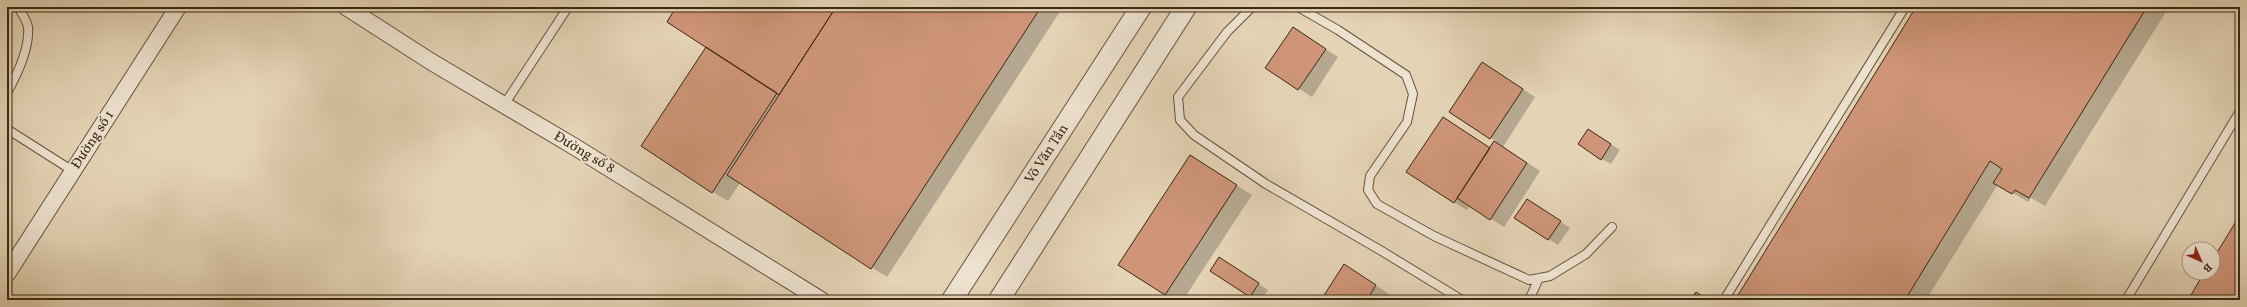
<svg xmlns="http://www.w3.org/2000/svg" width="2247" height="307" viewBox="0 0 2247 307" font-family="Vollkorn,serif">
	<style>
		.shadow { fill: #0003 }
		.building { fill: #ce9579; stroke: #3b2913 }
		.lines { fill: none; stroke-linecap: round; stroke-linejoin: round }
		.service-casing { stroke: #65543c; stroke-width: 10 }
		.minor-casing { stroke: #65543c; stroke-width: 18 }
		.tertiary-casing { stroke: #65543c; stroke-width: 22 }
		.service { stroke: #ede2cf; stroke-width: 8 }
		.minor { stroke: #ede2cf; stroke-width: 16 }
		.tertiary { stroke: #ede2cf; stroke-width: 20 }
		.labels { text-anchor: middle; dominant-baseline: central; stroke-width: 4; stroke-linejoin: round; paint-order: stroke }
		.street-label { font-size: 14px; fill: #3b2913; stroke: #ede2cf }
	</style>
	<rect width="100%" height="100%" fill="#e4d3b5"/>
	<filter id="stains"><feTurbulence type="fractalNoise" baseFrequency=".005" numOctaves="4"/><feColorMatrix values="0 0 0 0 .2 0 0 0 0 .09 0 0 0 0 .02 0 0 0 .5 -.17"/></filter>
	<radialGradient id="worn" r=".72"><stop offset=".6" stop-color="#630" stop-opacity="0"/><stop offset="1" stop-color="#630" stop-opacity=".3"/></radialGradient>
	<path class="shadow" d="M 677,7 L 1063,7 L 887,277 L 740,183 L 728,201 L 713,192 L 707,47 Z
		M 1917,7 L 2169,7 L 2045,206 L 2031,198 L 2028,202 L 1998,184 L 1926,300 L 1736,300 Z
		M 1293,28 L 1338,57 L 1312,97 L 1267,68 Z
		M 1495,71 L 1535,97 L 1503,147 L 1540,171 L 1504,227 L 1470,206 L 1467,210 L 1454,202 L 1443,118 L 1491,148 L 1496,141 L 1491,138 Z
		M 1598,136 L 1620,150 L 1611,164 L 1602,159 Z
		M 1190,156 L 1252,195 L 1183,300 L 1175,300 L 1165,294 Z
		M 1537,206 L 1570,228 L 1558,245 L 1516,218 Z
		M 1229,264 L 1268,290 L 1261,300 L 1250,296 Z
		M 1345,265 L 1389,294 L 1385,300 L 1322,300 Z"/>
	<path class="building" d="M 676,7 L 836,7 L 779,95 L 667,22 Z
		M 836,7 L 1041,7 L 871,269 L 727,175 Z
		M 1916,7 L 2147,7 L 2029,198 L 2015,190 L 2012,194 L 1993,183 L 2002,169 L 1990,161 L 1905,300 L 1735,300 Z
		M 1293,27 L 1326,49 L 1298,90 L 1265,68 Z
		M 706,47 L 777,93 L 712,193 L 641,146 Z
		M 1482,62 L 1523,89 L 1490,139 L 1449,112 Z
		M 1443,117 L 1490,148 L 1454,203 L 1406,172 Z
		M 1588,129 L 1611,144 L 1601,160 L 1578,144 Z
		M 1494,141 L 1527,163 L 1490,220 L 1457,198 Z
		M 1190,155 L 1237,185 L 1165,295 L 1118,265 Z
		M 1527,199 L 1561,221 L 1548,240 L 1514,218 Z
		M 2240,215 L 2240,300 L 2188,300 L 2204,273 L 2213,273 L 2213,259 Z
		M 1219,257 L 1259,283 L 1250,297 L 1210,271 Z
		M 1344,264 L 1376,285 L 1367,300 L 1321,300 Z
		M 1696,292 L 1708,300 L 1691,300 Z"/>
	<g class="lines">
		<g class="service-casing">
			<path id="service" d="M 1252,7 L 1227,32 L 1178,97 L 1180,120 L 1194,135 L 1266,184 L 1380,250 L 1462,300
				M 1298,7 L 1338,30 L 1406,75 L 1413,94 L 1407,122 L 1370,176 L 1368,190 L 1377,204 L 1434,236 L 1529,280 L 1550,276 L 1586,254 L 1612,227
				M 7,93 C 17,75 30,49 28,27 C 27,21 21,12 18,7
				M 504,105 L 568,7
				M 7,129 L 73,171
				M 1529,300 L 1539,278
				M 1724,300 L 1905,7
				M 2126,300 L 2240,111"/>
		</g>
		<g class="minor-casing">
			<path id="minor" d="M 346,7 L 430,61 L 575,147 L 821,300
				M 7,274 L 178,7"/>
		</g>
		<g class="tertiary-casing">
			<path id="tertiary" d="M 952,300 L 1141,7
				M 999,300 L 1186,7"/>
		</g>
		<use href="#service" class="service"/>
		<use href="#minor" class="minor"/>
		<use href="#tertiary" class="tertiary"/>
	</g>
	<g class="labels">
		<g class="street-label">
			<text transform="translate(93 140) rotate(-57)">Đường số 1</text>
			<text transform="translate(584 153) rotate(31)">Đường số 8</text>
			<text transform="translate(1047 154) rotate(-57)">Võ Văn Tần</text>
		</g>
	</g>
	<rect width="2247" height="307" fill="none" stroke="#e4d3b5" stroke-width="24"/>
	<rect x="8" y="8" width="2231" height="291" fill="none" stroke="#3b2913" stroke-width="2"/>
	<rect x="12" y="12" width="2223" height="283" fill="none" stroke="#3b2913"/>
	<g transform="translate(2201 261) rotate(135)"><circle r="19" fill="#ede2cf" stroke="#a69884"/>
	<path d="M0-3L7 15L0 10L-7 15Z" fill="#8f2418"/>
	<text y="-6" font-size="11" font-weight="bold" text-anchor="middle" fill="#3b2913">B</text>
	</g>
	<rect width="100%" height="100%" filter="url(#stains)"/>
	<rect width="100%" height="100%" fill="url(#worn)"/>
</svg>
